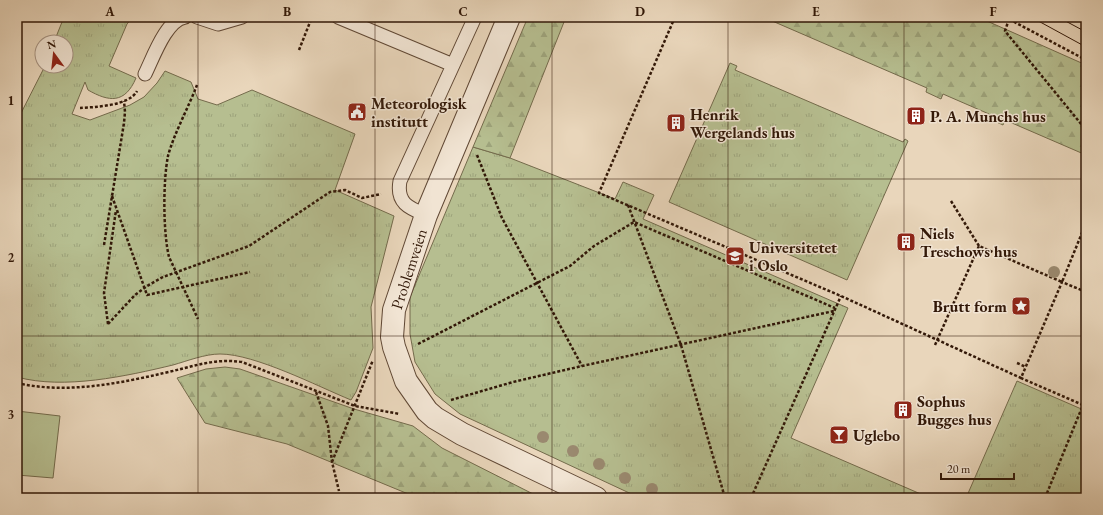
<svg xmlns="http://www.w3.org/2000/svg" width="1103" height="515" viewBox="0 0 1103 515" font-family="'EB Garamond',serif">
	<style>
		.grass { fill: url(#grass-tufts); stroke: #746b4c }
		.forest { fill: url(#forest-firs); stroke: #746b4c }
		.park { fill: #b6be90; stroke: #746b4c }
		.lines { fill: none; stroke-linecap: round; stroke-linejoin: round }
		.service-casing { stroke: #604835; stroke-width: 15 }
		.tertiary-casing { stroke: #604835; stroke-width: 24 }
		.path { stroke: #321808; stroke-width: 2.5; stroke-dasharray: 3 2; stroke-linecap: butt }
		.service { stroke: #f1e4d3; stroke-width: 13 }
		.tertiary { stroke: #f1e4d3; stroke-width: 22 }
		.tram { stroke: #321808; stroke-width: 1 }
		.tree { fill: #9a896f }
		.grid { fill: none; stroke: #321808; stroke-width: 1; stroke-opacity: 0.55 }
		.labels { text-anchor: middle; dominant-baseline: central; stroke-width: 3; stroke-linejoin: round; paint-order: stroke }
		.poi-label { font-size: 16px; font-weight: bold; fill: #321808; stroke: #f1e4d3; text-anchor: start }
		.street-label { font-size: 16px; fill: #321808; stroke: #f1e4d3 }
		.neatline { fill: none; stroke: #321808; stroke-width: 1.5 }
		.grid-label { font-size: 13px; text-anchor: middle; font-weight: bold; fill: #321808 }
	</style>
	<defs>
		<pattern id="grass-tufts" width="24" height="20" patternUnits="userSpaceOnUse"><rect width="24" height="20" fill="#b6be90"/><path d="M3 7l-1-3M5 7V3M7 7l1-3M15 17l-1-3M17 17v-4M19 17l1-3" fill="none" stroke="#9da37b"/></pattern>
		<pattern id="forest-firs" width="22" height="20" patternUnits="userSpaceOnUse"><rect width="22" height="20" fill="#b6be90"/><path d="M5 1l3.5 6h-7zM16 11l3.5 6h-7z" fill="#9da37b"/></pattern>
	</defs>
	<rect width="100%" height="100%" fill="#e9d6bb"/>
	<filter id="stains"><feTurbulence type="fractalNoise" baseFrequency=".005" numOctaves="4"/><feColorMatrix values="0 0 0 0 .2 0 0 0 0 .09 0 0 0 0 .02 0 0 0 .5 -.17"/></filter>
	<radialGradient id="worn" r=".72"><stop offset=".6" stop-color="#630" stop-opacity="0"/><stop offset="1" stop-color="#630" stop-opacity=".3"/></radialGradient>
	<path class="grass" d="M 64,17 L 133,17 L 127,24 L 109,66 L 136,78 C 125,104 109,102 88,90 L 85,82 L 72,114 L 90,120 L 130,105 L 144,97 L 157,83 L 165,71 L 191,82 L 198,99 L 217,105 L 252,90 L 355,134 L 335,190 L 394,216 L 371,307 L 373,348 L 356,392 L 351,400 C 317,386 255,354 220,354 C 205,354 187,361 173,365 C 127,376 64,390 17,377 L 17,121 L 45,66 L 66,66 L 66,42 L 54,42 Z
		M 730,63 L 737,66 L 735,70 L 903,142 L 905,139 L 908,141 L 847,280 L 669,202 Z
		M 473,147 L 510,158 L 615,199 L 623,182 L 654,195 L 643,219 L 848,308 L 791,438 L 930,498 L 640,498 L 460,414 L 435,394 L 415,362 L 410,334 L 410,297 Z
		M 1017,381 L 1086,411 L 1086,498 L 966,498 Z"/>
	<path class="forest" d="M 528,17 L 566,17 L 510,158 L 473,147 Z
		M 763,17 L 978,17 L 1086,65 L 1086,155 L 1005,120 L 1003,125 L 988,118 L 989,114 L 943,94 L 941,99 L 926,92 L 927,88 Z
		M 225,367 L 240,369 L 354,409 L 413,426 L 442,448 L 541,498 L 418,498 L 287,444 L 205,423 L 177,378 L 206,369 Z"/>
	<path class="park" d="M 17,411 L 60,416 L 53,478 L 17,475 Z"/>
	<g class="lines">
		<g class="service-casing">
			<path id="service" d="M 197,17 L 218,24 L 242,17
				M 338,17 L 453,65
				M 145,74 C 153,58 166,20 185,17
				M 426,215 C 409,208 396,203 400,181 L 475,17"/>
		</g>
		<g class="tertiary-casing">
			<path id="tertiary" d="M 509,17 L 426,215 L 394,310 L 392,337 L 394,347 L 406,381 L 427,411 L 435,418 L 462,434 L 596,498"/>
		</g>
		<path class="path" d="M 675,17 L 599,193 L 841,296 L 1021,378
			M 1005,17 L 1086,60
			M 1009,19 L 1005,31 L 1086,130
			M 299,50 L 312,17
			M 197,85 C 189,106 173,136 168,156 C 163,181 163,232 169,257 L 198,319
			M 80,108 C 95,107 129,106 137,91
			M 477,155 L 502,218 L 582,366
			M 112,196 L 147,295 L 250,272
			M 951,201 L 979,246
			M 628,205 L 681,345 L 725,498
			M 104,245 L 124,123 L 125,112 L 124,101
			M 1086,292 L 1062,282 L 1021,378 L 1083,405 L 1086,397
			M 108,324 L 135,295 L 147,286 L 163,277 L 249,246 L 330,192 L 345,190 L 362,198 L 381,194
			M 108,324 L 104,293 L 116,210
			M 418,344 L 570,266 L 594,246 L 634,222 L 835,308
			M 935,345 L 979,246 L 1062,282 L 1086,223
			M 1017,363 L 1026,367
			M 17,383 C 65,394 117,384 164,373 C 192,367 213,358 242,362 L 355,406 L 400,414
			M 316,392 L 328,426 L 332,462 L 339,491
			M 451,400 L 513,382 L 582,366 L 834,311
			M 332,462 L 373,360
			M 751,498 L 841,296
			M 1045,498 L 1083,405 L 1086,406"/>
		<use href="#service" class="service"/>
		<use href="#tertiary" class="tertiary"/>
		<path class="tram" d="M 1031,17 L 1086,47
			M 1058,17 L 1086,32"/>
	</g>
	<g class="tree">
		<circle cx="1054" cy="272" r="6"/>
		<circle cx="543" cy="437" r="6"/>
		<circle cx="573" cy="451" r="6"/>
		<circle cx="599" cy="464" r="6"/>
		<circle cx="625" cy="478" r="6"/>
		<circle cx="652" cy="489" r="6"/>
	</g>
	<path class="grid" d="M 198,17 L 198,498M 375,17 L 375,498M 552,17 L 552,498M 728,17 L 728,498M 904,17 L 904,498M 17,179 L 1086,179M 17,336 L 1086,336"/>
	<defs>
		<g id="civic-square" transform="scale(1)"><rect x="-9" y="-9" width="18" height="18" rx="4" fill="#8f2418" stroke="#f1e4d3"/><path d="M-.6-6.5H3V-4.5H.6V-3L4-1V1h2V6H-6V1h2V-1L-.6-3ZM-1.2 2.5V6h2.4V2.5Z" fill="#fff"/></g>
		<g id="building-square" transform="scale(1)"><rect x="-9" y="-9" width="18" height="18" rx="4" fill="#8f2418" stroke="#f1e4d3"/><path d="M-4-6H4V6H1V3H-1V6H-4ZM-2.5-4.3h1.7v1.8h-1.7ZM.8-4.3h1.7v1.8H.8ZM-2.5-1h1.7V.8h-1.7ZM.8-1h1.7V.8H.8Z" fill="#fff"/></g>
		<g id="university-square" transform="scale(1)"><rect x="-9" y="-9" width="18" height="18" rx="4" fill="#8f2418" stroke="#f1e4d3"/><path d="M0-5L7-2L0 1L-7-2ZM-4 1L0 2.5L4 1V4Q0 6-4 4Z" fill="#fff"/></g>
		<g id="sight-square" transform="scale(1)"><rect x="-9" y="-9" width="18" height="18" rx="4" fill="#8f2418" stroke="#f1e4d3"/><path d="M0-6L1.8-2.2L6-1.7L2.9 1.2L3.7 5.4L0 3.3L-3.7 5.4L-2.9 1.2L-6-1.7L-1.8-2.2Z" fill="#fff"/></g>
		<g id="bar-square" transform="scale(1)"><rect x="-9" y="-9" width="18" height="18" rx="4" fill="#8f2418" stroke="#f1e4d3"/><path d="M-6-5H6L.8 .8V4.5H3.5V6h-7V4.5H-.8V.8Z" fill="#fff"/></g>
	</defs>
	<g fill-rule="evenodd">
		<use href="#civic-square" x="357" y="112"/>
		<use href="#building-square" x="916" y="116"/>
		<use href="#building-square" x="676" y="123"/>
		<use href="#building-square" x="906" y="242"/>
		<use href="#university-square" x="735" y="256"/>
		<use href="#sight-square" x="1021" y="306"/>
		<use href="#building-square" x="903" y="410"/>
		<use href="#bar-square" x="839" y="435"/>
	</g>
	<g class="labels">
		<g class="poi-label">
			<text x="371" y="103">Meteorologisk<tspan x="371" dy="18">institutt</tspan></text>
			<text x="690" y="114">Henrik<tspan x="690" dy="18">Wergelands hus</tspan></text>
			<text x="930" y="116">P. A. Munchs hus</text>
			<text x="920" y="233">Niels<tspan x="920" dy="18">Treschows hus</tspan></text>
			<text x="749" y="247">Universitetet<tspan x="749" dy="18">i Oslo</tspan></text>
			<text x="1007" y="306" text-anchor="end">Brutt form</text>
			<text x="917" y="401">Sophus<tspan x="917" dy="18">Bugges hus</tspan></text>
			<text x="853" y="435">Uglebo</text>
		</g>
		<g class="street-label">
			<text transform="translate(409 269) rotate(-72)">Problemveien</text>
		</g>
	</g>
	<rect width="1103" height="515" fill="none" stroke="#e9d6bb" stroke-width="44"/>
	<g transform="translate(54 54) rotate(345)"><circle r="19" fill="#f1e4d3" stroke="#a59282"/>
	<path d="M0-3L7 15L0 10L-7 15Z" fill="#8f2418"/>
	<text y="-6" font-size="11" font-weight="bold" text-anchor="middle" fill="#321808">N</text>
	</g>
	<path d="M941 473v6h73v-6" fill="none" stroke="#321808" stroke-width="2"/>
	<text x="947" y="473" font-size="12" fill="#321808" stroke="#f1e4d3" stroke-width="3" paint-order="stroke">20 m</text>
	<rect x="22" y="22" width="1059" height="471" class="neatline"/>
	<g class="grid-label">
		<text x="110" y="16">A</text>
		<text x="287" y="16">B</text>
		<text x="463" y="16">C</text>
		<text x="640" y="16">D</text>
		<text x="816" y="16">E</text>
		<text x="993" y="16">F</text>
		<text x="11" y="105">1</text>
		<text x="11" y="262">2</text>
		<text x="11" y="419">3</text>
	</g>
	<rect width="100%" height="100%" filter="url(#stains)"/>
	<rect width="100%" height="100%" fill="url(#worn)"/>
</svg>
